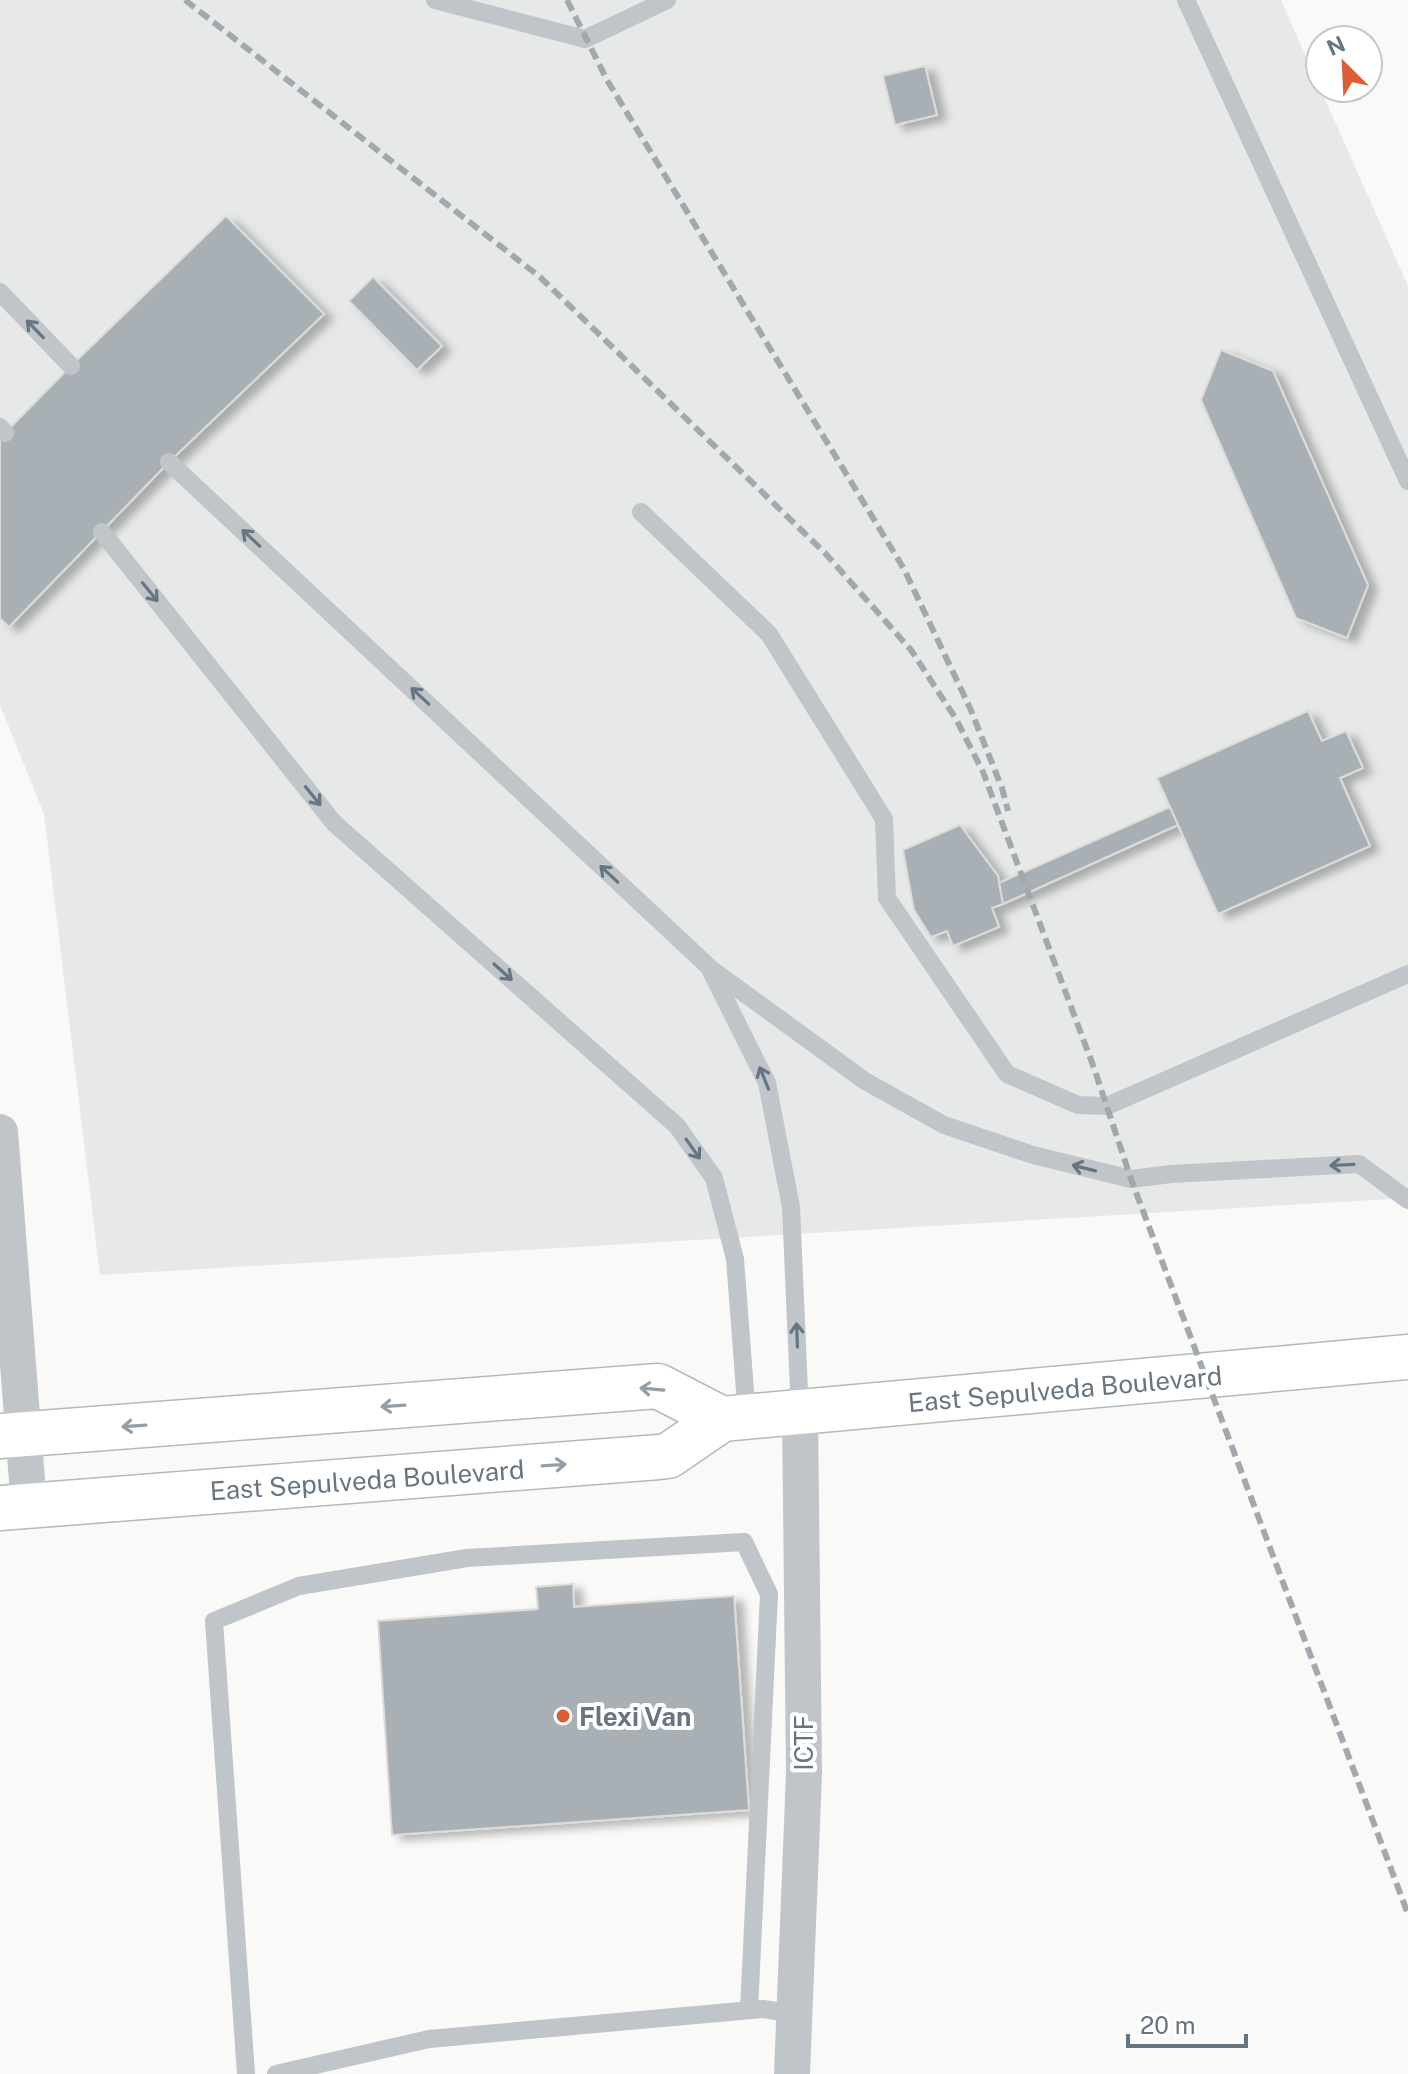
<svg xmlns="http://www.w3.org/2000/svg" width="1408" height="2074" viewBox="0 0 1408 2074" font-family="'Public Sans',sans-serif">
	<style>
		.built { fill: #e7e8e8 }
		.building { fill: #a8b0b6; stroke: #dbdbd9; stroke-width: 2; filter: url(#shadow) }
		.lines { fill: none; stroke-linecap: round; stroke-linejoin: round }
		.primary-casing { stroke: #b4b9bd; stroke-width: 47 }
		.lane { stroke: #c0c5c9; stroke-width: 18 }
		.street { stroke: #c0c5c9; stroke-width: 36 }
		.primary { stroke: #fff; stroke-width: 44 }
		.rail { stroke: #a2a9ae; stroke-width: 6; stroke-dasharray: 12 6; stroke-linecap: butt }
		.oneway { stroke: #667581 }
		.oneway2 { stroke: #949ea7 }
		.poi-dot { fill: #dc5d34; stroke: #fff; stroke-width: 3 }
		.labels { text-anchor: middle; dominant-baseline: central; stroke-width: 8; stroke-linejoin: round; paint-order: stroke }
		.street-label { font-size: 26px; fill: #667581; stroke: #fff }
		.poi-label { font-size: 26px; font-weight: bold; fill: #667581; stroke: #fff; text-anchor: start }
	</style>
	<defs>
		<filter id="shadow"><feDropShadow dx="9" dy="5" stdDeviation="4" flood-color="#0004"/></filter>
	</defs>
	<rect width="100%" height="100%" fill="#f9f9f7"/>
	<path class="built" d="M 0,0 L 1281,0 L 1408,286 L 1408,1198 L 100,1275 L 44,814 L 0,705 Z"/>
	<path class="building" d="M 925,66 L 937,115 L 895,125 L 883,76 Z
		M 226,216 L 324,314 L 169,462 L 9,627 L 0,618 L 0,438 L 71,366 Z
		M 373,277 L 442,346 L 417,370 L 349,301 Z
		M 1221,350 L 1273,371 L 1368,585 L 1347,638 L 1296,618 L 1201,400 Z
		M 1308,711 L 1322,741 L 1346,731 L 1363,768 L 1340,778 L 1370,846 L 1218,914 L 1157,778 Z
		M 1170,807 L 1178,825 L 1003,904 L 999,883 Z
		M 960,825 L 998,876 L 1003,904 L 992,908 L 999,927 L 953,946 L 947,931 L 931,937 L 914,910 L 903,850 Z
		M 573,1584 L 574,1607 L 734,1596 L 749,1810 L 392,1835 L 378,1621 L 538,1609 L 536,1587 Z"/>
	<g class="lines">
		<g class="primary-casing">
			<path id="primary" d="M 0,1436 L 658,1386 L 722,1419
				M 0,1508 L 659,1457 L 668,1456 L 722,1419 L 1408,1357"/>
		</g>
		<path class="lane" d="M 435,0 L 585,39 L 667,0
			M 1186,0 L 1408,481
			M 0,292 L 71,366
			M 0,427 L 5,433
			M 169,462 L 709,967 L 767,1083 L 791,1207 L 800,1413
			M 641,512 L 769,634 L 884,819 L 887,898 L 1007,1074 L 1078,1105 L 1107,1106 L 1408,974
			M 102,532 L 334,823 L 677,1126 L 714,1178 L 735,1259 L 747,1417
			M 711,969 L 865,1081 L 944,1125 L 1033,1155 L 1131,1179 L 1171,1174 L 1359,1164 L 1408,1200
			M 246,2074 L 214,1621 L 299,1586 L 467,1558 L 744,1542 L 769,1594 L 749,2010
			M 276,2074 L 429,2039 L 763,2009 L 795,2014"/>
		<path class="street" d="M 0,1132 L 29,1506
			M 792,2074 L 804,1773 L 800,1413"/>
		<use href="#primary" class="primary"/>
		<path class="rail" d="M 185,0 L 540,277 L 825,553 L 911,650 L 956,719 L 983,772 L 1094,1068 L 1131,1179 L 1408,1914
			M 567,0 L 607,80 L 904,569 L 970,708 L 1002,788 L 1008,811"/>
	</g>
	<defs><path id="oneway-shaft" d="M-6 0H5M1.5-3L5.5 0L1.5 3" fill="none" stroke-width="1.6" stroke-linecap="round" stroke-linejoin="round" transform="scale(2)"/></defs>
	<g class="oneway">
		<use href="#oneway-shaft" transform="translate(35 329) rotate(-134)"/>
		<use href="#oneway-shaft" transform="translate(251 538) rotate(-137)"/>
		<use href="#oneway-shaft" transform="translate(150 592) rotate(51)"/>
		<use href="#oneway-shaft" transform="translate(420 696) rotate(-137)"/>
		<use href="#oneway-shaft" transform="translate(313 796) rotate(51)"/>
		<use href="#oneway-shaft" transform="translate(609 874) rotate(-137)"/>
		<use href="#oneway-shaft" transform="translate(503 972) rotate(42)"/>
		<use href="#oneway-shaft" transform="translate(764 1078) rotate(-112)"/>
		<use href="#oneway-shaft" transform="translate(693 1149) rotate(55)"/>
		<use href="#oneway-shaft" transform="translate(1342 1165) rotate(177)"/>
		<use href="#oneway-shaft" transform="translate(1084 1168) rotate(-166)"/>
		<use href="#oneway-shaft" transform="translate(797 1335) rotate(-92)"/>
	</g>
	<g class="oneway2">
		<use href="#oneway-shaft" transform="translate(652 1389) rotate(-175)"/>
		<use href="#oneway-shaft" transform="translate(393 1406) rotate(176)"/>
		<use href="#oneway-shaft" transform="translate(134 1426) rotate(176)"/>
		<use href="#oneway-shaft" transform="translate(554 1465) rotate(-4)"/>
	</g>
	<circle class="poi-dot" cx="563" cy="1716" r="8"/>
	<g class="labels">
		<g class="street-label">
			<text transform="translate(1065 1389) rotate(-5)">East Sepulveda Boulevard</text>
			<text transform="translate(367 1480) rotate(-4)">East Sepulveda Boulevard</text>
			<text transform="translate(803 1743) rotate(-90)">ICTF</text>
		</g>
		<g class="poi-label">
			<text x="579" y="1716">Flexi Van</text>
		</g>
	</g>
	<g transform="translate(1344 64) rotate(336)"><circle r="38" fill="#ffffff" stroke="#c2c8cd" stroke-width="2"/>
	<path d="M0-6L14 30L0 20L-14 30Z" fill="#dc5d34"/>
	<text y="-12" font-size="22" font-weight="bold" text-anchor="middle" fill="#667581">N</text>
	</g>
	<path d="M1128 2034v12h118v-12" fill="none" stroke="#667581" stroke-width="4"/>
	<text x="1140" y="2034" font-size="24" fill="#667581" stroke="#ffffff" stroke-width="6" paint-order="stroke">20 m</text>
</svg>
